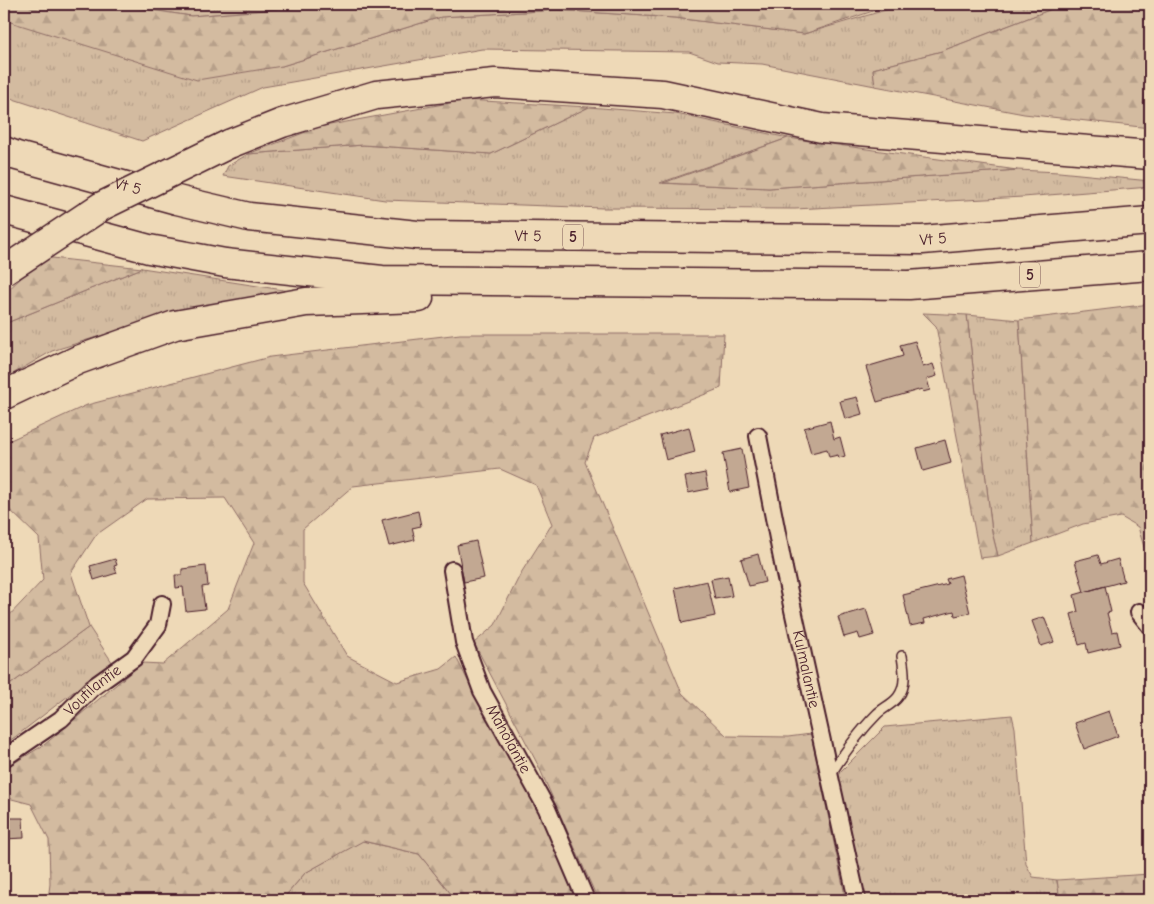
<svg xmlns="http://www.w3.org/2000/svg" width="1154" height="904" viewBox="0 0 1154 904" font-family="'Comic Neue',sans-serif">
	<style>
		.grass { fill: url(#grass-tufts); stroke: #8e6d66 }
		.forest { fill: url(#forest-firs); stroke: #8e6d66 }
		.building { fill: #c2a892; stroke: #4a1f2b }
		.lines { fill: none; stroke-linecap: round; stroke-linejoin: round }
		.lane-casing { stroke: #4a1f2b; stroke-width: 12 }
		.street-casing { stroke: #4a1f2b; stroke-width: 20 }
		.highway-casing { stroke: #4a1f2b; stroke-width: 31 }
		.lane { stroke: #eed9b7; stroke-width: 9 }
		.street { stroke: #eed9b7; stroke-width: 16 }
		.highway { stroke: #eed9b7; stroke-width: 28 }
		.highway-bridge-casing { stroke: #4a1f2b; stroke-width: 31; stroke-linecap: butt }
		.highway-bridge { stroke: #eed9b7; stroke-width: 28 }
		.labels { text-anchor: middle; dominant-baseline: central; stroke-width: 4; stroke-linejoin: round; paint-order: stroke }
		.shield { fill: #eed9b7; stroke: #7b5755; stroke-width: 1 }
		.shield-label { font-size: 15px; font-weight: bold; fill: #4a1f2b }
		.street-label { font-size: 16px; fill: #4a1f2b; stroke: #eed9b7 }
	</style>
	<defs>
		<pattern id="grass-tufts" width="24" height="20" patternUnits="userSpaceOnUse" patternTransform="scale(1.25)"><rect width="24" height="20" fill="#d3bba0"/><path d="M3 7l-1-3M5 7V3M7 7l1-3M15 17l-1-3M17 17v-4M19 17l1-3" fill="none" stroke="#b7a08a"/></pattern>
		<pattern id="forest-firs" width="22" height="20" patternUnits="userSpaceOnUse" patternTransform="scale(1.25)"><rect width="22" height="20" fill="#d3bba0"/><path d="M5 1l3.5 6h-7zM16 11l3.5 6h-7z" fill="#b7a08a"/></pattern>
	</defs>
	<rect width="100%" height="100%" fill="#eed9b7"/>
	<filter id="ink" filterUnits="userSpaceOnUse"><feTurbulence type="fractalNoise" baseFrequency=".02" numOctaves="2"/><feDisplacementMap in="SourceGraphic" scale="10" xChannelSelector="R" yChannelSelector="G"/><feConvolveMatrix kernelMatrix="1 2 1 2 8 2 1 2 1" color-interpolation-filters="sRGB"/></filter>
	<g filter="url(#ink)">
		<path class="grass" d="M 112,4 L 342,4 L 191,16 Z
			M 855,4 L 1065,4 L 942,51 L 873,69 L 875,86 L 762,64 L 718,62 L 689,52 L 482,49 L 263,87 L 142,141 L 4,96 L 4,19 L 282,66 L 441,17 L 556,10 L 675,18 L 804,34 L 889,9 Z
			M 589,107 L 676,114 L 788,138 L 660,183 L 769,188 L 1017,170 L 1059,172 L 1150,181 L 1150,187 L 1023,197 L 795,209 L 603,208 L 385,200 L 223,176 L 228,166 L 248,154 L 363,145 L 491,154 Z
			M 142,268 L 309,294 L 161,317 L 52,351 L 4,379 L 4,324 Z
			M 967,315 L 1019,320 L 1033,543 L 998,556 L 992,532 Z
			M 89,627 L 112,662 L 15,737 L 4,744 L 4,689 Z
			M 1012,715 L 1015,728 L 1026,864 L 1033,877 L 1057,880 L 1060,900 L 866,900 L 838,774 L 885,727 Z
			M 362,841 L 419,854 L 456,900 L 282,900 L 305,873 Z"/>
		<path class="forest" d="M 4,4 L 112,4 L 191,16 L 342,4 L 855,4 L 882,8 L 804,34 L 675,18 L 556,10 L 441,17 L 282,66 L 197,80 L 4,20 Z
			M 1065,4 L 1150,4 L 1150,72 L 1143,104 L 1150,104 L 1150,128 L 1024,114 L 875,86 L 873,69 L 942,51 Z
			M 465,100 L 589,107 L 491,154 L 363,145 L 248,154 L 319,127 Z
			M 788,138 L 1017,170 L 769,188 L 663,183 Z
			M 43,257 L 142,268 L 4,324 L 4,294 Z
			M 1150,304 L 1150,567 L 1138,527 L 1121,517 L 1083,524 L 1033,543 L 1019,320 Z
			M 923,313 L 967,315 L 992,532 L 998,556 L 980,558 L 936,326 Z
			M 460,334 L 724,334 L 721,388 L 594,438 L 585,462 L 682,693 L 727,736 L 788,737 L 811,734 L 846,900 L 598,900 L 538,765 L 474,643 L 495,625 L 521,573 L 552,524 L 536,485 L 500,469 L 353,486 L 303,529 L 303,583 L 347,656 L 397,682 L 441,669 L 456,657 L 482,709 L 541,810 L 579,900 L 456,900 L 419,854 L 363,841 L 305,873 L 282,900 L 48,900 L 50,884 L 49,840 L 31,804 L 4,797 L 4,769 L 44,745 L 142,663 L 163,664 L 228,609 L 254,543 L 225,498 L 147,499 L 96,535 L 71,573 L 89,627 L 4,689 L 4,621 L 43,580 L 39,538 L 8,508 L 4,509 L 4,443 L 87,405 L 270,357 Z
			M 1150,874 L 1150,900 L 1060,900 L 1057,880 Z"/>
		<path class="building" d="M 915,341 L 923,367 L 933,364 L 937,376 L 927,379 L 930,390 L 923,392 L 922,389 L 877,402 L 866,367 L 903,356 L 900,345 Z
			M 857,397 L 862,414 L 845,419 L 840,401 Z
			M 830,421 L 834,439 L 840,437 L 845,456 L 839,458 L 838,455 L 829,457 L 827,449 L 811,453 L 804,428 Z
			M 689,427 L 695,452 L 666,460 L 660,435 Z
			M 945,440 L 951,463 L 923,471 L 917,448 Z
			M 742,449 L 749,488 L 730,492 L 723,453 Z
			M 705,473 L 708,489 L 688,493 L 685,477 Z
			M 418,511 L 421,526 L 412,528 L 415,540 L 389,546 L 382,520 Z
			M 476,541 L 484,578 L 464,582 L 457,545 Z
			M 758,554 L 765,582 L 749,586 L 741,559 Z
			M 1098,555 L 1101,564 L 1118,559 L 1124,581 L 1084,592 L 1075,561 Z
			M 115,559 L 117,565 L 114,566 L 117,573 L 94,580 L 90,566 Z
			M 206,566 L 208,586 L 202,587 L 205,609 L 186,611 L 183,587 L 176,588 L 175,575 L 182,575 L 182,569 Z
			M 961,575 L 970,613 L 955,616 L 954,611 L 924,619 L 925,623 L 910,626 L 903,595 L 948,584 L 946,579 Z
			M 728,576 L 732,596 L 715,599 L 711,579 Z
			M 707,581 L 715,616 L 682,623 L 675,588 Z
			M 1105,586 L 1111,612 L 1107,613 L 1112,632 L 1117,631 L 1120,645 L 1088,653 L 1086,643 L 1079,645 L 1071,614 L 1078,612 L 1074,595 Z
			M 866,609 L 874,635 L 860,639 L 858,633 L 844,637 L 838,617 Z
			M 1044,617 L 1054,642 L 1041,646 L 1032,621 Z
			M 1109,711 L 1118,736 L 1084,749 L 1075,723 Z
			M 4,818 L 23,818 L 24,838 L 4,839 Z"/>
		<g class="lines">
			<g class="lane-casing">
				<path id="lane" d="M 830,775 C 844,753 858,733 877,714 C 883,708 893,704 898,697 C 907,686 904,669 902,656"/>
			</g>
			<g class="street-casing">
				<g id="street">
					<path id="s1" d="M 758,436 L 784,569 L 857,900"/>
					<path id="s2" d="M 452,570 L 464,642 L 482,691 L 547,809 L 586,900"/>
					<path d="M 1139,612 L 1150,626"/>
					<path id="s3" d="M 4,758 L 61,719 L 92,688 L 134,658 L 158,625 L 162,604"/>
				</g>
			</g>
			<g class="highway-casing">
				<g id="highway">
					<path d="M 229,144 L 282,123 L 376,95 L 495,83 L 663,94 L 822,128 L 1150,155"/>
					<path id="s4" d="M 4,151 L 17,156 L 177,200 L 249,217 L 417,235 L 922,240 L 1150,221"/>
					<path d="M 4,210 L 149,249 L 225,263 L 382,280 L 909,285 L 1150,266"/>
					<path d="M 4,395 L 78,360 L 175,325 L 306,302 L 419,298"/>
				</g>
			</g>
			<use href="#lane" class="lane"/>
			<use href="#street" class="street"/>
			<use href="#highway" class="highway"/>
			<g class="highway-bridge-casing">
				<path id="highway-bridge" d="M 4,271 L 102,206 L 229,144"/>
			</g>
			<use href="#highway-bridge" class="highway-bridge"/>
		</g>
	</g>
	<g class="labels">
		<g class="shield">
			<rect x="563" y="224.5" width="20" height="25" rx="4"/>
			<rect x="1020" y="262.5" width="20" height="25" rx="4"/>
		</g>
		<g class="shield-label">
			<text x="573" y="237">5</text>
			<text x="1030" y="275">5</text>
		</g>
		<g class="street-label">
			<text stroke="none"><textPath href="#s4" startOffset="129">Vt 5</textPath></text>
			<text stroke="none"><textPath href="#s4" startOffset="534">Vt 5</textPath></text>
			<text stroke="none"><textPath href="#s4" startOffset="939">Vt 5</textPath></text>
			<text stroke="none"><textPath href="#s1" startOffset="238">Kulmalantie</textPath></text>
			<text stroke="none"><textPath href="#s3" startOffset="112">Voutilantie</textPath></text>
			<text stroke="none"><textPath href="#s2" startOffset="180">Mähöläntie</textPath></text>
		</g>
	</g>
	<rect width="1154" height="904" fill="none" stroke="#eed9b7" stroke-width="20"/>
	<rect x="10" y="10" width="1134" height="884" fill="none" stroke="#4a1f2b" stroke-width="2" filter="url(#ink)"/>
</svg>
